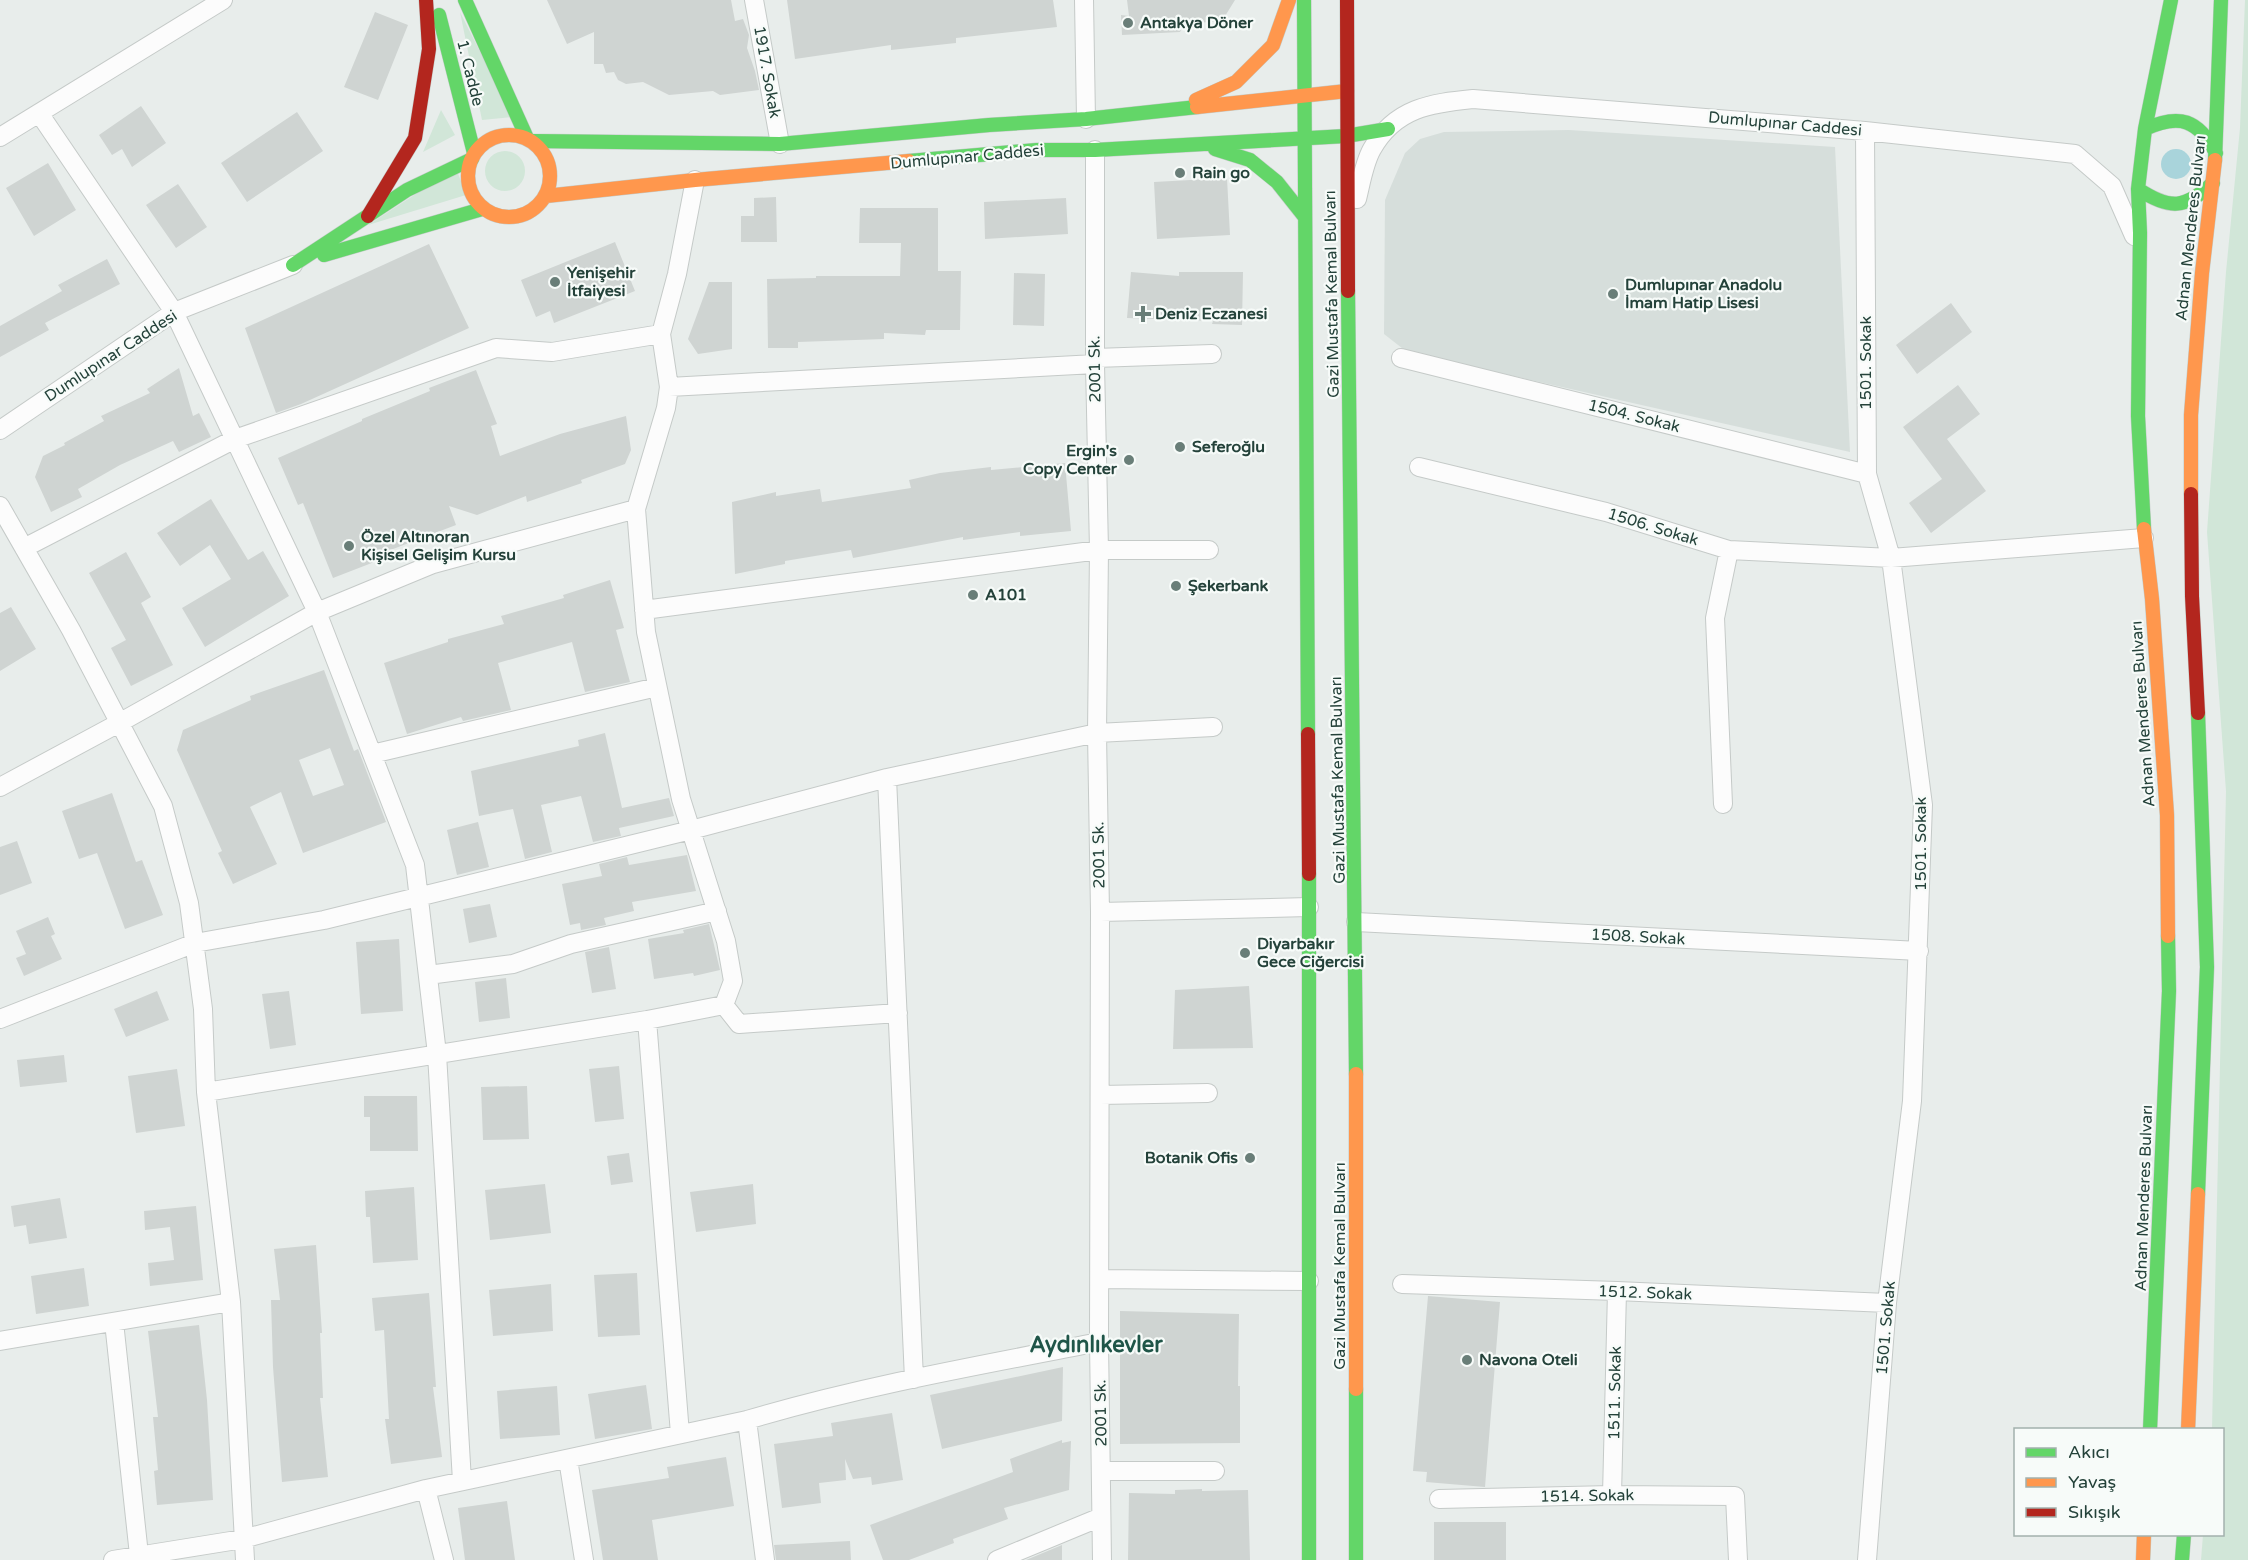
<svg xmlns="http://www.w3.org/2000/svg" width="2248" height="1560" viewBox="0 0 2248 1560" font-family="'Varela Round',sans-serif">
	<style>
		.built { fill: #d6dedb }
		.green { fill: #d1e6d8 }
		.water { fill: #a9d4db }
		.building { fill: #cfd4d2; fill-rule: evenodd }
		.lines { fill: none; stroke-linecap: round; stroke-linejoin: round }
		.street-casing { stroke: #c5cac8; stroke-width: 20 }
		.fast-casing { stroke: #c3cbc8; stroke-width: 15 }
		.slow-casing { stroke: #c3cbc8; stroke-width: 15 }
		.jam-casing { stroke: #c3cbc8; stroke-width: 15 }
		.street { stroke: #fcfcfc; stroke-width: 18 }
		.fast { stroke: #63d668; stroke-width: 14 }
		.slow { stroke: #ff974d; stroke-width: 14 }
		.jam { stroke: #b3261e; stroke-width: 14 }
		.poi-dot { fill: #697e78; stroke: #f7fbf9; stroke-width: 2 }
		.labels { text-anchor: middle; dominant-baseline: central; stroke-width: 4.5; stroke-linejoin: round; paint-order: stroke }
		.poi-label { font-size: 16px; font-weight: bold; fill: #24423a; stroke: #f7fbf9; text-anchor: start }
		.street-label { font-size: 16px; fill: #24423a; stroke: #f7fbf9 }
		.district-label { font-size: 22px; font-weight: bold; fill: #1f5548; stroke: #f7fbf9 }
	</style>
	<rect width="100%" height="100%" fill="#e8edeb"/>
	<path class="built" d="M 1569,130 L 1835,147 L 1850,452 L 1407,352 L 1384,334 L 1385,200 L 1405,153 L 1420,139 L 1444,132 Z"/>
	<path class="green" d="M 2245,0 L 2248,0 L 2248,1560 L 2201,1560 L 2203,1535 L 2222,1534 L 2222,1430 L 2212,1429 L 2226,791 L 2207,532 L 2226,272 L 2240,128 Z
		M 460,12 L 513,117 L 482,120 Z
		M 441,110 L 455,135 L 423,152 Z
		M485 171a20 20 0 1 1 40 0a20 20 0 1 1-40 0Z
		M 456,168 L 466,195 L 368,225 Z"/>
	<path class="water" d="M2161 164a15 15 0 1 1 30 0a15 15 0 1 1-30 0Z"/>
	<path class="building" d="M 547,0 L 731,0 L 735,21 L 743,19 L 749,35 L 747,48 L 755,71 L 759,90 L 720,95 L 713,91 L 669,95 L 643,82 L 626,84 L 618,80 L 614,72 L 606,73 L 603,64 L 594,64 L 594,32 L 567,44 Z
		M 787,0 L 1053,0 L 1057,27 L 956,38 L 956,43 L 891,50 L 891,45 L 795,59 Z
		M 1127,0 L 1235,0 L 1222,21 L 1184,24 L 1180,32 L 1122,35 L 1121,15 L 1129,16 Z
		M 375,12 L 408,25 L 378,100 L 344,87 Z
		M 141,106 L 166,143 L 132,167 L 122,149 L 112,155 L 99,135 Z
		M 297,112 L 323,151 L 247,202 L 221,163 Z
		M 48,163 L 76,210 L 34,236 L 6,188 Z
		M 1227,178 L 1230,235 L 1157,239 L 1154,182 Z
		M 178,184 L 207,227 L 176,248 L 146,205 Z
		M 776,197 L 777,242 L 741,242 L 741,216 L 754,216 L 754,198 Z
		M 1066,198 L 1068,234 L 985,239 L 984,202 Z
		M 860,208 L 938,208 L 938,271 L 961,271 L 960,330 L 926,330 L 925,335 L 884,333 L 884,339 L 798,342 L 798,348 L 768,348 L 767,279 L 816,278 L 816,276 L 900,276 L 901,243 L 859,243 Z
		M 615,242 L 635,291 L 554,323 L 550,311 L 536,317 L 521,280 Z
		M 429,244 L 469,328 L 301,404 L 276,413 L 245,328 Z
		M 107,259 L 120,284 L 45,323 L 49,330 L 0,357 L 0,326 L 62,291 L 58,285 Z
		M 1131,272 L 1179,276 L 1179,272 L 1243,272 L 1242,325 L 1212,324 L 1213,321 L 1127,318 Z
		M 1014,273 L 1045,274 L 1044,326 L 1013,325 Z
		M 709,282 L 732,282 L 732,349 L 698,354 L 688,339 Z
		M 1951,303 L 1972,332 L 1917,374 L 1896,345 Z
		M 179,368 L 193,416 L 199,413 L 211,437 L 179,452 L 173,441 L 120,465 L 78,489 L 82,497 L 51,512 L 35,477 L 43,456 L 65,445 L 64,443 L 104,421 L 101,416 L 150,393 L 147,389 Z
		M 476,370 L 497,424 L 491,426 L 500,456 L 560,434 L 626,416 L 631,450 L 625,464 L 581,480 L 582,483 L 527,502 L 526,496 L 477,515 L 449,506 L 456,525 L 380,554 L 382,559 L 333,578 L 303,503 L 298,505 L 278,458 L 362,421 L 362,419 L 430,391 L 429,388 Z
		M 1958,385 L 1980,414 L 1947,439 L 1986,491 L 1931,533 L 1909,503 L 1942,479 L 1903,427 Z
		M 1065,463 L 1071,531 L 1020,536 L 1020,532 L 963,540 L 963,537 L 853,558 L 851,550 L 785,561 L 785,564 L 735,574 L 732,502 L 776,492 L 776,496 L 820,489 L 822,502 L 911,488 L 909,480 L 940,473 L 991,467 L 991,470 Z
		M 211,499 L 248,560 L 263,551 L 289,596 L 205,647 L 182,608 L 231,579 L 210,545 L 180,566 L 157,533 Z
		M 126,552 L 151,597 L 141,603 L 173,665 L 131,686 L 111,648 L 126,640 L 89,573 Z
		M 610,580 L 624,628 L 616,630 L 630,682 L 585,692 L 572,642 L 498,663 L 511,710 L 463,721 L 461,717 L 407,734 L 384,663 L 448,642 L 448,639 L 504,624 L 501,616 L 564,598 L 563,595 Z
		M 11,607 L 36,649 L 0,671 L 0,613 Z
		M 324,670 L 354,751 L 358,749 L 386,822 L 303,853 L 281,792 L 250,807 L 277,864 L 233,884 L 218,853 L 222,851 L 177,750 L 183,730 L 251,700 L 250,696 ZM 330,748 L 344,785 L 313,796 L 299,760 Z
		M 605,733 L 622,808 L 669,798 L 674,816 L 619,828 L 621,836 L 593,842 L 581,796 L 541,805 L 552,852 L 525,859 L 513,809 L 479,816 L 471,771 L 579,746 L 578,740 Z
		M 112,793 L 136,862 L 142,860 L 163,915 L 125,929 L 97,853 L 79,859 L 62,811 Z
		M 478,822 L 489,867 L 457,875 L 447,830 Z
		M 17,841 L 32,883 L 0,895 L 0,847 Z
		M 687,855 L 696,891 L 632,902 L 634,911 L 604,918 L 606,925 L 581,930 L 580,923 L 570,925 L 562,884 L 602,876 L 599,864 L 627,857 L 629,865 Z
		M 490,904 L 497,937 L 469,943 L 463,909 Z
		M 48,917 L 55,934 L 51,936 L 62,959 L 24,976 L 16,958 L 26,954 L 16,931 Z
		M 709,924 L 720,970 L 694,976 L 693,973 L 654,979 L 648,939 L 684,933 L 683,930 Z
		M 399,939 L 403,1011 L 361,1014 L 356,942 Z
		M 609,947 L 616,989 L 592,993 L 585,952 Z
		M 506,978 L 510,1018 L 479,1022 L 475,982 Z
		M 1249,986 L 1253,1048 L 1173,1049 L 1175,990 Z
		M 157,991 L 169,1020 L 126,1037 L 114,1009 Z
		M 289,991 L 296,1045 L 270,1049 L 262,994 Z
		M 64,1055 L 67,1082 L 20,1087 L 17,1060 Z
		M 619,1066 L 624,1119 L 595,1122 L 589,1069 Z
		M 177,1069 L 185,1126 L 136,1133 L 128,1076 Z
		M 527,1086 L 529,1139 L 483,1140 L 481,1087 Z
		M 364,1096 L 417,1096 L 418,1151 L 370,1151 L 370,1117 L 364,1117 Z
		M 629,1153 L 633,1182 L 611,1185 L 607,1156 Z
		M 545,1184 L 551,1233 L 490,1240 L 485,1190 Z
		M 753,1184 L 756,1224 L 696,1232 L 690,1192 Z
		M 414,1187 L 418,1260 L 373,1263 L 370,1217 L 366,1217 L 365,1191 Z
		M 60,1198 L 67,1238 L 29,1244 L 26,1225 L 14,1227 L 11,1206 Z
		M 196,1206 L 203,1280 L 150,1286 L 148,1263 L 174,1260 L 170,1227 L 145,1230 L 144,1211 Z
		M 316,1245 L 322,1333 L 320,1333 L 323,1398 L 320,1398 L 328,1477 L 282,1482 L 273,1367 L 271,1300 L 280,1300 L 274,1249 Z
		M 84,1268 L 89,1306 L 36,1314 L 31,1276 Z
		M 637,1273 L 640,1335 L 598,1337 L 594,1275 Z
		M 551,1284 L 553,1331 L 493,1336 L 489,1290 Z
		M 429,1293 L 436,1387 L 433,1387 L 442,1457 L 391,1464 L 385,1419 L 389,1419 L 384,1330 L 375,1331 L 372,1298 Z
		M 1428,1296 L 1500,1302 L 1485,1487 L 1426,1482 L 1427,1472 L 1413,1471 Z
		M 1120,1311 L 1239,1314 L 1238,1386 L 1240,1386 L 1240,1443 L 1120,1444 Z
		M 199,1325 L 207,1400 L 213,1500 L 157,1505 L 154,1471 L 158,1470 L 153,1417 L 158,1417 L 148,1331 Z
		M 1063,1367 L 1062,1421 L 942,1449 L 930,1395 Z
		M 646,1385 L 652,1429 L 595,1439 L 588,1394 Z
		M 557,1386 L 560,1435 L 500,1439 L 497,1391 Z
		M 892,1413 L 903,1480 L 872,1485 L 871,1477 L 853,1479 L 845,1459 L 846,1480 L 819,1483 L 821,1503 L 782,1508 L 774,1444 L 833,1436 L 831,1423 Z
		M 1062,1440 L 1062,1443 L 1071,1441 L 1069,1490 L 1004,1508 L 1008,1519 L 953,1539 L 954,1543 L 909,1560 L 883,1560 L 870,1525 L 1013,1472 L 1010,1459 Z
		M 726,1457 L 734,1506 L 652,1520 L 658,1560 L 603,1560 L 592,1490 L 669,1478 L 667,1467 Z
		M 1202,1489 L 1202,1491 L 1248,1490 L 1250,1560 L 1128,1560 L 1129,1493 L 1175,1494 L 1175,1490 Z
		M 507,1501 L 515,1560 L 465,1560 L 458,1508 Z
		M 1434,1522 L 1506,1522 L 1506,1560 L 1434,1560 Z
		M 850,1541 L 851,1560 L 776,1560 L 774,1545 Z
		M 1062,1545 L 1062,1560 L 1026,1560 Z"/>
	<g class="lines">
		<g class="street-casing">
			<path id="street" d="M 754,0 L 780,144
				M 1084,0 L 1086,119
				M 39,113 L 174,312 L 317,612 L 415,865 L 437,1054 L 462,1481
				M 1865,131 L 1867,474 L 1891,558 L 1923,805 L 1912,1101 L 1887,1303 L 1867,1560
				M 0,137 L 223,0
				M 1095,150 L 1095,364 L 1099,550 L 1097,733 L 1100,912 L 1099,1342 L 1102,1560
				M 1357,199 C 1361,183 1364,163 1372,149 C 1395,108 1431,103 1473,99 L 1865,131 L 2075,154 L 2112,186 L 2134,236
				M 1095,358 L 1212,354
				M 1401,358 L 1867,474
				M 669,387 L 1095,364
				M 0,430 L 174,312 L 293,265
				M 1419,467 L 1606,512 L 1729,550 L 1891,558 L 2144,538
				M 0,506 L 71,630 L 163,806 L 189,903 L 203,1009 L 206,1092 L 231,1302 L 245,1560
				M 24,548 L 235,439 L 496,348 L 552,352 L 661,334
				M 644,610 L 1099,550 L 1209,550
				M 372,754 L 657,687
				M 887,778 L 914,1379
				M 0,787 L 119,723 L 317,612 L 433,564 L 636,509
				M 1723,804 L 1715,618 L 1729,550
				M 1100,912 L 1309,907
				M 1356,922 L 1919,951
				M 428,975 L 513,964 L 571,944 L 717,911
				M 724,1005 L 739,1024 L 898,1013
				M 0,1019 L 195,943 L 324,920 L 691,830 L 887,778 L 1097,733 L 1213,727
				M 647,1020 L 680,1434
				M 206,1092 L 647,1020 L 724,1005 L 733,981 L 726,941 L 681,799 L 646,632 L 636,509 L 666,408 L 669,387 L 661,334 L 677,274 L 695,180
				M 1100,1095 L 1208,1093
				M 1101,1279 L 1309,1281
				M 1402,1284 L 1617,1291 L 1887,1303
				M 114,1322 L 139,1555
				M 0,1341 L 231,1302
				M 747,1420 L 765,1560
				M 568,1459 L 584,1560
				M 1102,1471 L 1215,1471
				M 426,1489 L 444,1560
				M 1612,1495 L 1617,1291
				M 1439,1499 L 1612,1495 L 1735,1496 L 1738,1560
				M 113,1560 L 243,1539 L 426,1489 L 747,1420 C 862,1386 981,1365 1099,1342
				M 997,1560 L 1101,1517"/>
		</g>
		<g class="fast-casing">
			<path id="fast" d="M 465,0 L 527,138
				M 1304,0 L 1308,734
				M 439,15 L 474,153
				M 2145,129 C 2180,113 2198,120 2216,153
				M 533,141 L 780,144 L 989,125 L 1086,119 L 1197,107
				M 1215,149 L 1250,160 L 1277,182 L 1304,216
				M 2215,160 L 2221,0
				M 909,161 L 1037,150 L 1095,150 L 1346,136 L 1388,129
				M 2138,189 C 2170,210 2185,209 2213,183
				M 324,255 L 482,209
				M 293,265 L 407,190 L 472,159
				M 1348,291 L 1356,1074
				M 2144,529 L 2138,416 L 2140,233 L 2138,189 L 2145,129 L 2171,0
				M 2198,713 L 2207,967 L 2198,1194
				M 1309,874 L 1309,1560
				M 1356,1389 L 1356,1560
				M 2150,1430 L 2169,991 L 2168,936
				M 2182,1560 L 2184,1534"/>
		</g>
		<g class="slow-casing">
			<path id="slow" d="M 1196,100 L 1236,82 L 1273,45 L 1289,0
				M 1197,107 L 1347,91
				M468 176a41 41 0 1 1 82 0a41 41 0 1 1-82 0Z
				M 546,196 L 695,180 L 909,161
				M 2191,494 L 2191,415 L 2202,273 L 2215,160
				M 2144,529 L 2152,599 L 2167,815 L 2168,936
				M 1356,1074 L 1356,1389
				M 2188,1430 L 2198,1194
				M 2143,1560 L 2144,1534"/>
		</g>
		<g class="jam-casing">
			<path id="jam" d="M 1347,0 L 1348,291
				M 368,216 L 415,138 L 429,49 L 426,0
				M 2191,494 L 2192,596 L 2198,713
				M 1308,734 L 1309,874"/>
		</g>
		<use href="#street" class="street"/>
		<use href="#fast" class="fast"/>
		<use href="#slow" class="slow"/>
		<use href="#jam" class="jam"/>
	</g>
	<g class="poi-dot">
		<circle cx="1128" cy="23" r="6"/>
		<circle cx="1180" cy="173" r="6"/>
		<circle cx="555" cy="282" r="6"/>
		<circle cx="1613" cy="294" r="6"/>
		<path d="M1140 305h6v6h6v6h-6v6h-6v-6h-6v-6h6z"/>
		<circle cx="1180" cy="447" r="6"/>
		<circle cx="1129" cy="460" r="6"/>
		<circle cx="349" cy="546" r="6"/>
		<circle cx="1176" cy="586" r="6"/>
		<circle cx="973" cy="595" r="6"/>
		<circle cx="1245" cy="953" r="6"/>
		<circle cx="1250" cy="1158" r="6"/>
		<circle cx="1467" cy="1360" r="6"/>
	</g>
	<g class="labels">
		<g class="poi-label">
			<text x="1140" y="23">Antakya Döner</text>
			<text x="1192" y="173">Rain go</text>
			<text x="567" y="273">Yenişehir<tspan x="567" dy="18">İtfaiyesi</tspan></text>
			<text x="1625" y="285">Dumlupınar Anadolu<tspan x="1625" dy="18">İmam Hatip Lisesi</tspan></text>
			<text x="1155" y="314">Deniz Eczanesi</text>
			<text x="1192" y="447">Seferoğlu</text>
			<text x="1117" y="451" text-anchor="end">Ergin's<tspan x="1117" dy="18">Copy Center</tspan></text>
			<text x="361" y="537">Özel Altınoran<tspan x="361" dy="18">Kişisel Gelişim Kursu</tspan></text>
			<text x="1188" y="586">Şekerbank</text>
			<text x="985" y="595">A101</text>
			<text x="1257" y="944">Diyarbakır<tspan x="1257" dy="18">Gece Ciğercisi</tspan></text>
			<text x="1238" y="1158" text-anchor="end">Botanik Ofis</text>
			<text x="1479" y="1360">Navona Oteli</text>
		</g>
		<g class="street-label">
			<text transform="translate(767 72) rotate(80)">1917. Sokak</text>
			<text transform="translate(470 73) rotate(76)">1. Cadde</text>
			<text transform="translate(1785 124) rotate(5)">Dumlupınar Caddesi</text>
			<text transform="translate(967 157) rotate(-5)">Dumlupınar Caddesi</text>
			<text transform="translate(2191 228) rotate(-84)">Adnan Menderes Bulvarı</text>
			<text transform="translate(1332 294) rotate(-91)">Gazi Mustafa Kemal Bulvarı</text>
			<text transform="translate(111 356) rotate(-33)">Dumlupınar Caddesi</text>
			<text transform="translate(1866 363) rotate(-90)">1501. Sokak</text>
			<text transform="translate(1095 369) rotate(-91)">2001 Sk.</text>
			<text transform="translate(1634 416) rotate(14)">1504. Sokak</text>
			<text transform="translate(1653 527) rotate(17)">1506. Sokak</text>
			<text transform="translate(2143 714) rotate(-94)">Adnan Menderes Bulvarı</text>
			<text transform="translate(1338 780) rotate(-91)">Gazi Mustafa Kemal Bulvarı</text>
			<text transform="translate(1921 844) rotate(-90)">1501. Sokak</text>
			<text transform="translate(1099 855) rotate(-91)">2001 Sk.</text>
			<text transform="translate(1638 937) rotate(3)">1508. Sokak</text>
			<text transform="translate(2144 1198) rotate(-88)">Adnan Menderes Bulvarı</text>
			<text transform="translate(1340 1266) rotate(-90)">Gazi Mustafa Kemal Bulvarı</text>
			<text transform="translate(1645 1293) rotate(2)">1512. Sokak</text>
			<text transform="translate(1886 1328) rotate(-85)">1501. Sokak</text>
			<text transform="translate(1615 1393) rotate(-89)">1511. Sokak</text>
			<text transform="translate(1101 1413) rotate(-91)">2001 Sk.</text>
			<text transform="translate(1587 1496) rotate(-1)">1514. Sokak</text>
		</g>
		<g class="district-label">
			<text x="1096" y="1345">Aydınlıkevler</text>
		</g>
	</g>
	<rect x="2014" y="1428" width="210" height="108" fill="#f7fbf9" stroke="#a3b1ad" stroke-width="1.5"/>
	<rect x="2026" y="1448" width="30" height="9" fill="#63d668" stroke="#a3b1ad" stroke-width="1.5"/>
	<text x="2068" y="1458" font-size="18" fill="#24423a">Akıcı</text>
	<rect x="2026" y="1478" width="30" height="9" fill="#ff974d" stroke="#a3b1ad" stroke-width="1.5"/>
	<text x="2068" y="1488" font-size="18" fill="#24423a">Yavaş</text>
	<rect x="2026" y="1508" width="30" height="9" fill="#b3261e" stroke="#a3b1ad" stroke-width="1.5"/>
	<text x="2068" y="1518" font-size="18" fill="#24423a">Sıkışık</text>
</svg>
